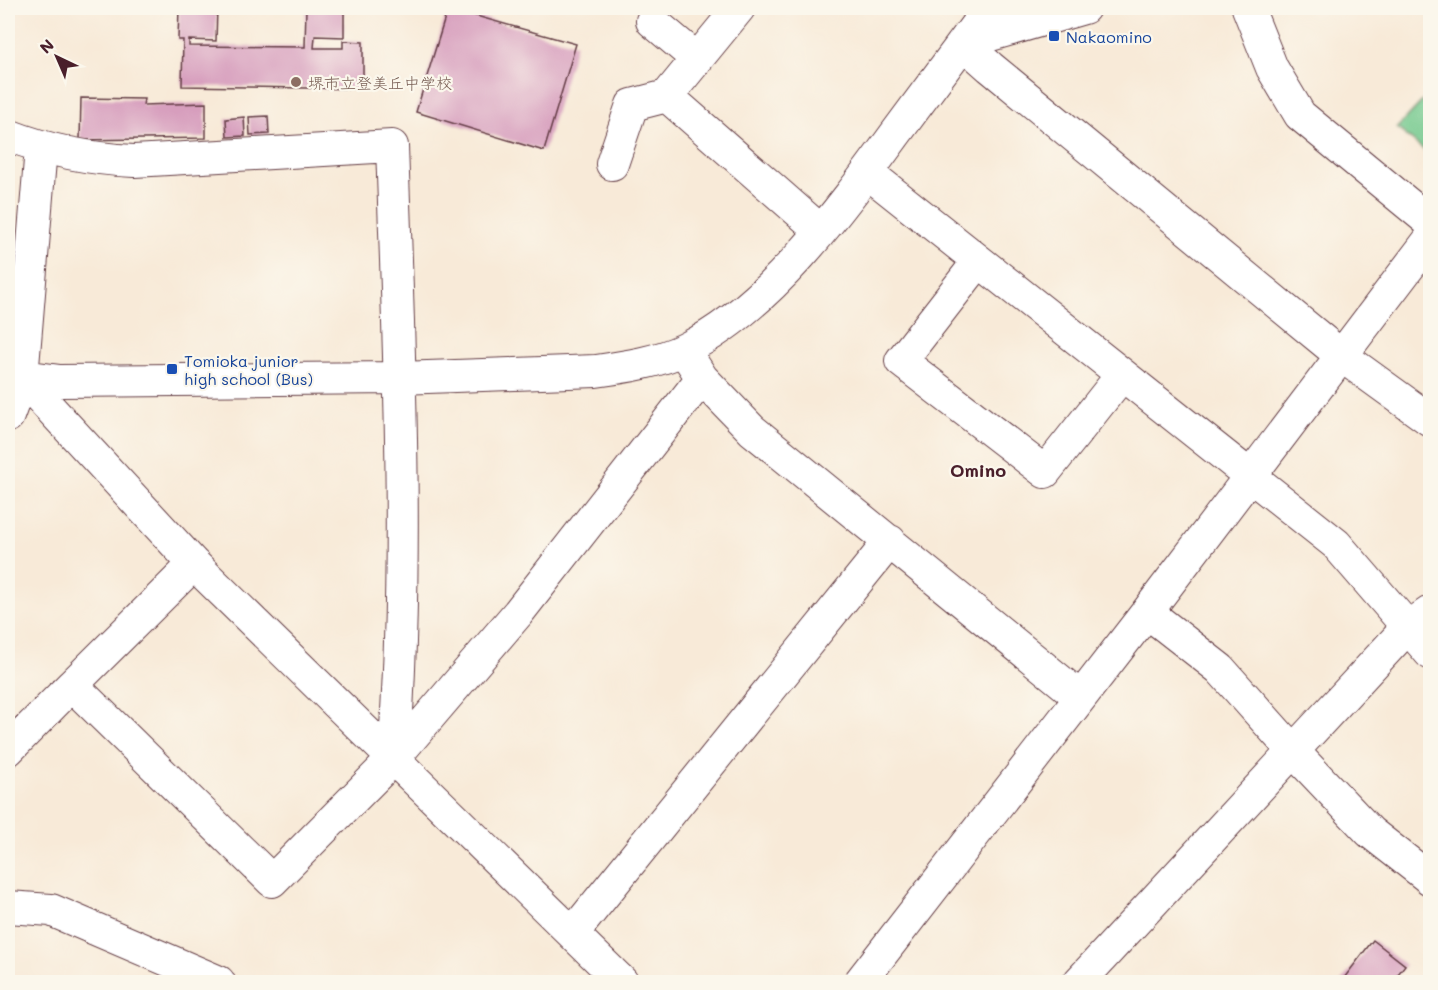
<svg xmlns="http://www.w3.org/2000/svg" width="1438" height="990" viewBox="0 0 1438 990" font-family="Mali,'Klee One',sans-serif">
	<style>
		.green { fill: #74c98e; stroke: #5f745c; stroke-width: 1.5 }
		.building { fill: #d79ebd }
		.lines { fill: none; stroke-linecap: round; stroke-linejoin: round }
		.minor-casing { stroke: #643d45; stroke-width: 34 }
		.minor { stroke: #fff; stroke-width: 32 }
		.transit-dot { fill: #1a4fb4; stroke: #fbf7ec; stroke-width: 2 }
		.education-dot { fill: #8d6e63; stroke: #fbf7ec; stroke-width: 2 }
		.labels { text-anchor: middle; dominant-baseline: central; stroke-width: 4.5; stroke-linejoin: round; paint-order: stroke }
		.transit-label { font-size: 16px; fill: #164399; stroke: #fbf7ec; text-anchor: start }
		.education-label { font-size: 16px; fill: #785e54; stroke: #fbf7ec; text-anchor: start }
		.neighbourhood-label { font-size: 18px; font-weight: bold; fill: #4a1f2b; stroke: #fbf7ec }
	</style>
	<rect width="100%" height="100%" fill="#fbf7ec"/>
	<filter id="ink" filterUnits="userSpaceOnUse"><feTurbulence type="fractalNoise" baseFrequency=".0167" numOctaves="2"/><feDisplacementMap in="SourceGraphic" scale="12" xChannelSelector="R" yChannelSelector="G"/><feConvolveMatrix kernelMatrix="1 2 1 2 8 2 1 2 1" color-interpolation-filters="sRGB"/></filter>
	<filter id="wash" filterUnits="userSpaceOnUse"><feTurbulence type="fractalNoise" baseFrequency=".008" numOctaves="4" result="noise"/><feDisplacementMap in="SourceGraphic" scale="24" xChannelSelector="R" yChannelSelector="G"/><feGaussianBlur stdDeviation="1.35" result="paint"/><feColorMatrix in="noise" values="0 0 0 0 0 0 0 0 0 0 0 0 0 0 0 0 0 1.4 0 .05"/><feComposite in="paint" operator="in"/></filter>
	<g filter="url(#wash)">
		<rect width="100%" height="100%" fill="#f8ead8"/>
		<path class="green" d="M 1430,93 L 1430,155 L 1397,128 Z"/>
		<g id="blocks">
			<path class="building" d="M 179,8 L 217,8 L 216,41 L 189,40 L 189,46 L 305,47 L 306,8 L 344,8 L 344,37 L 315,36 L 314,48 L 343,48 L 343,41 L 363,42 L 363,89 L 182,86 L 183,40 L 178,40 Z
				M 448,8 L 576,44 L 544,151 L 416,112 Z
				M 81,98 L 144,99 L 143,105 L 206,103 L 206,138 L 80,140 Z
				M 268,116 L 269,134 L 250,135 L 249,117 Z
				M 244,117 L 245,136 L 227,137 L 226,119 Z
				M 1373,940 L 1405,965 L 1392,982 L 1341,982 Z"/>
		</g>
	</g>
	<g filter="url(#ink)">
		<use href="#blocks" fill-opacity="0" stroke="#643d45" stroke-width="1.5"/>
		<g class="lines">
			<g class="minor-casing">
				<path id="minor" d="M 739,8 L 667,96 L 821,231
					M 1248,8 L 1272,68 L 1300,115 L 1430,222
					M 652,21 L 697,59
					M 963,43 L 990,67 L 1343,357 L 1430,420
					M 963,43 L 1084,8
					M 8,135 C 49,151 90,159 134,161 L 392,146 C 399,350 409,555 394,758
					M 612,164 L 632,105 L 667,96
					M 868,173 L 1336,544 L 1430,653
					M 978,262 L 901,361 L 1045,472 L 1121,376
					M 691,361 L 702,378 L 752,430 L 1080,697
					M 8,374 L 60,381 L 400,378 L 596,371 C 625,367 658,362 685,349 C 768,309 840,210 894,136 C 926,93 958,50 989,8
					M 22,378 L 194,564 L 622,982
					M 8,416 L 22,378 L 41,148
					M 1147,612 L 1220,669 L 1293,751 L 1370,832 L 1430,879
					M 72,685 L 194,564
					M 8,750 L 72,685 L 272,881 L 394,758 L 518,613 L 702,378
					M 8,907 L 51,910 L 219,982
					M 573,933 L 890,541
					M 860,982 L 1147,612 L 1430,239
					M 1079,982 L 1407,628 L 1430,612"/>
			</g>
			<use href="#minor" class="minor"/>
		</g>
	</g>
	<g class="transit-dot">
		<rect x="1048" y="30" width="12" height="12" rx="3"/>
		<rect x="166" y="363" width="12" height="12" rx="3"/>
	</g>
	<circle class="education-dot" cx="296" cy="82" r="6"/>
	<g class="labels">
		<g class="transit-label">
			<text x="1066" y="36">Nakaomino</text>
			<text x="184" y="360">Tomioka junior<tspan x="184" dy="18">high school (Bus)</tspan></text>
		</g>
		<g class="education-label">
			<text x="308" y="82">堺市立登美丘中学校</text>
		</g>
		<g class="neighbourhood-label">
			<text x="978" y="470">Omino</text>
		</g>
	</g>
	<rect width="1438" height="990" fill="none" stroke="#fbf7ec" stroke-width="30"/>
	<g transform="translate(57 57) rotate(316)" stroke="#fbf7ec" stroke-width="4.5" paint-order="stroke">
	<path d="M0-4.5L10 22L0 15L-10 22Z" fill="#4a1f2b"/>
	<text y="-9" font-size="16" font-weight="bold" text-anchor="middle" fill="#4a1f2b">N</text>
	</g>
</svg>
